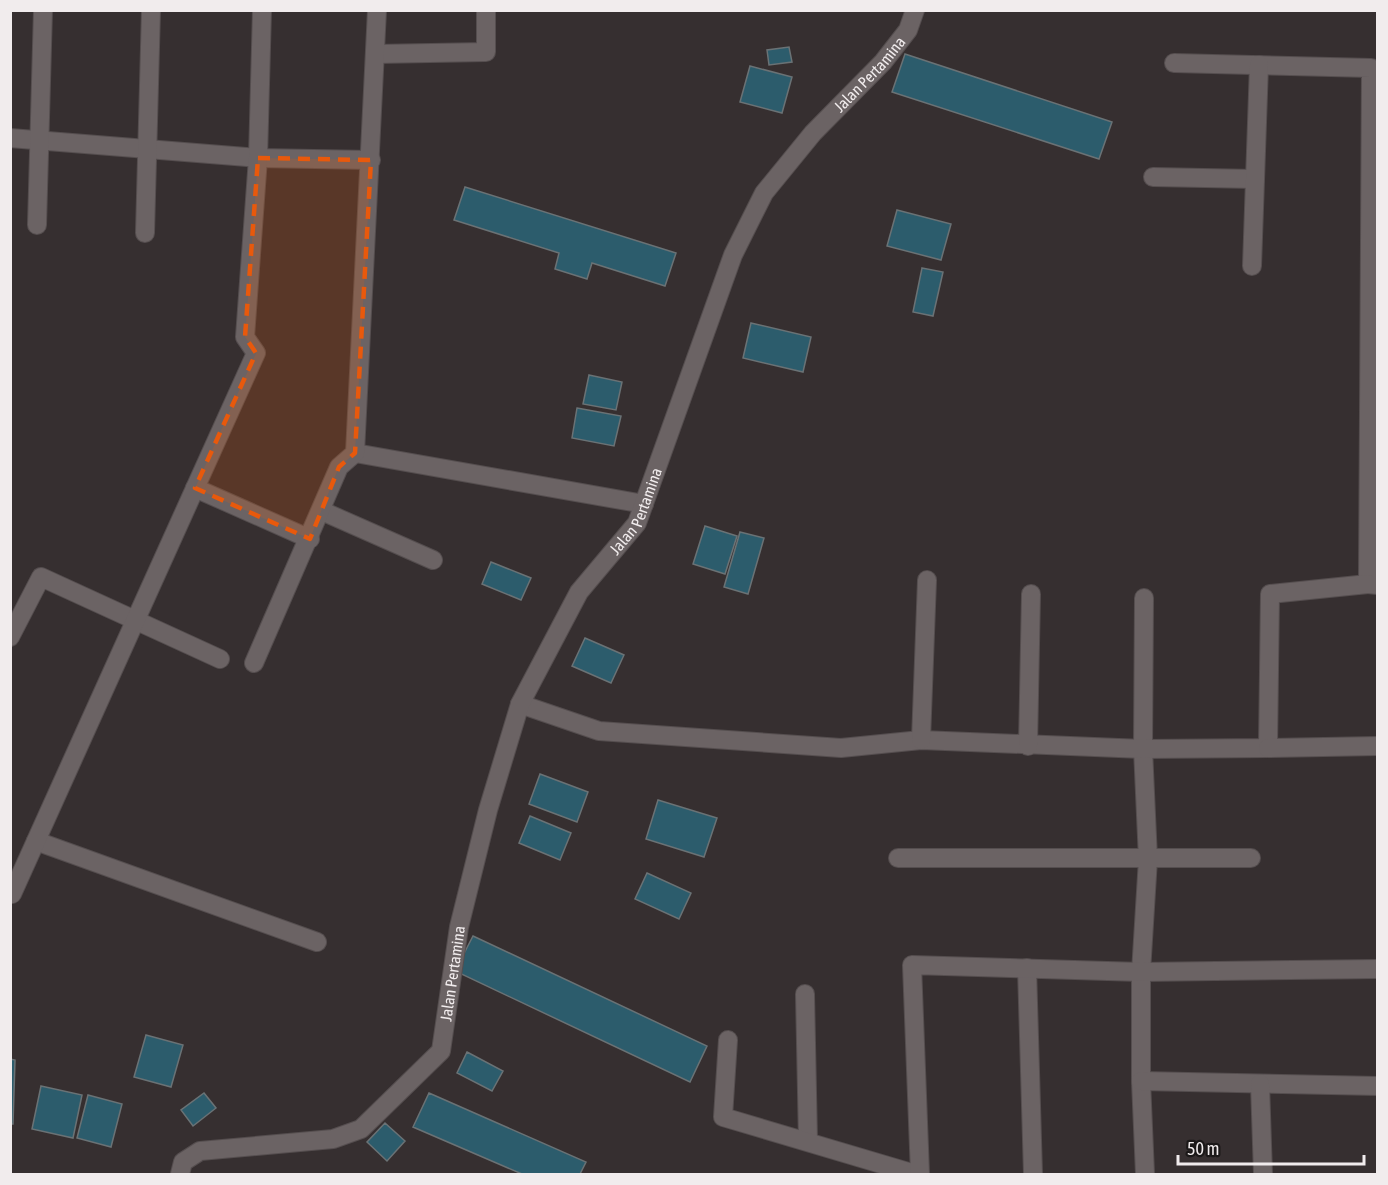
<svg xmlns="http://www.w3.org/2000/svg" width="1388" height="1185" viewBox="0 0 1388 1185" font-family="'Asap Condensed',sans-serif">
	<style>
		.building { fill: #2c5c6c; stroke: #6a7275; stroke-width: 1.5 }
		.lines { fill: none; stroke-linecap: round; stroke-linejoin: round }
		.minor-casing { stroke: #554e4f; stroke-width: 20 }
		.minor { stroke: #6b6364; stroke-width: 18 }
		.marked { fill: #e8590c; fill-opacity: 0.2; stroke: #e8590c; stroke-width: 4.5; stroke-dasharray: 12 8; stroke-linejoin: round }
		.labels { text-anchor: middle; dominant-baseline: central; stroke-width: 6; stroke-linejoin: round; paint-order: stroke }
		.street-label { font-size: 16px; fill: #f1eced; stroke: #1b1818 }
	</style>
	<rect width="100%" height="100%" fill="#362f30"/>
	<path class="building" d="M 789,47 L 792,62 L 769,65 L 767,50 Z
		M 905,54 L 1112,122 L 1099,159 L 892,92 Z
		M 750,66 L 792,77 L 782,113 L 740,102 Z
		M 465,187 L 676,253 L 665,286 L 592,263 L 587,279 L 555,269 L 559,253 L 454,220 Z
		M 897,210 L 951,224 L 941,260 L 887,246 Z
		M 922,268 L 943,272 L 933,316 L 913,312 Z
		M 751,323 L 811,337 L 803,372 L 743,358 Z
		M 589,375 L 622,382 L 616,410 L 583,404 Z
		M 577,408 L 621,416 L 614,446 L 572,438 Z
		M 705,526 L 737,536 L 725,574 L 693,564 Z
		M 740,532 L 764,538 L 748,594 L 724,587 Z
		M 491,562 L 531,578 L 521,600 L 482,584 Z
		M 585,638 L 624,655 L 611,683 L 572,666 Z
		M 540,774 L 588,792 L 577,822 L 529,804 Z
		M 658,800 L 717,818 L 704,857 L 646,839 Z
		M 530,816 L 571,833 L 560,860 L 519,843 Z
		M 647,873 L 691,893 L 679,919 L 635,899 Z
		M 473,936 L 707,1046 L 690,1082 L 455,971 Z
		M 146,1035 L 183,1045 L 171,1087 L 134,1077 Z
		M 467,1052 L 503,1071 L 492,1091 L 457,1073 Z
		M 10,1059 L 15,1060 L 13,1124 L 10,1124 Z
		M 41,1086 L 82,1095 L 73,1138 L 32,1129 Z
		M 204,1093 L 216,1108 L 193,1126 L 181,1110 Z
		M 429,1093 L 586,1162 L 580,1174 L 522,1174 L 413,1127 Z
		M 88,1095 L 122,1104 L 111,1147 L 77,1138 Z
		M 385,1123 L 405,1141 L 387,1161 L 367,1142 Z"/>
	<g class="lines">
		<g class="minor-casing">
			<g id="minor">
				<path d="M 375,54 L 486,52 L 486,10"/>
				<path d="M 1174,63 L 1371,68 L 1368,584 L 1378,585"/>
				<path d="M 10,138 L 258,158 L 371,160"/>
				<path d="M 1153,177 L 1255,179"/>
				<path d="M 37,225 L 43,10"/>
				<path d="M 145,233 L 151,10"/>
				<path d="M 1252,266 L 1259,65"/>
				<path d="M 355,453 L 644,504"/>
				<path d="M 195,488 L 310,539"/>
				<path d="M 322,511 L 433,560"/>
				<path d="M 1144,598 L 1143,749 L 1148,859 L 1141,972 L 1141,1081 L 1145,1174"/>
				<path d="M 10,637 L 41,577 L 220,659"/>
				<path d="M 254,663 L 339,467 L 355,453 L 377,10"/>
				<path d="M 520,704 L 599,731 L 841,748 L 921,740 L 1143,749 L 1268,748 L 1270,594 L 1368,584"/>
				<path d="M 921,740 L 927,580"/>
				<path d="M 1028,746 L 1031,594"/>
				<path d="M 1268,748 L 1378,746"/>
				<path d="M 36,841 L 317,942"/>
				<path d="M 898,858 L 1251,858"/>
				<path d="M 12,894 L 256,353 L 245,337 L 258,158 L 262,10"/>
				<path d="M 1027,968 L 1033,1174"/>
				<path d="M 805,994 L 808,1141"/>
				<path d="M 728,1040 L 723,1117 L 915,1174"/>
				<path d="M 1141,1081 L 1378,1086"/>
				<path d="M 1260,1084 L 1263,1174"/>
				<path id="s1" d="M 180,1174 L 183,1162 L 200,1151 L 333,1139 L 361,1129 L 441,1051 L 459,927 L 488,810 L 520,704 L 579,592 L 637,523 L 733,255 L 764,193 L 813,133 L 883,62 L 908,30 L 915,10"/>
				<path d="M 920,1174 L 912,965 L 1141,972 L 1378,969"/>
			</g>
		</g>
		<use href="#minor" class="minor"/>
	</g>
	<path class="marked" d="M 258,158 L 371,160 L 355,453 L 339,467 L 310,539 L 195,488 L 256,353 L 245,337 Z"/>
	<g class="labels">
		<g class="street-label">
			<text stroke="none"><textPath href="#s1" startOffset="1394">Jalan Pertamina</textPath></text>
			<text stroke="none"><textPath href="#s1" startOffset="891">Jalan Pertamina</textPath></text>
			<text stroke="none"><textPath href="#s1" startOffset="386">Jalan Pertamina</textPath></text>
		</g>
	</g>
	<rect width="1388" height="1185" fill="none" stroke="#f1eced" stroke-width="24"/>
	<path d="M1178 1155v9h186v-9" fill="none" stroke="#f1eced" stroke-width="3"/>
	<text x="1187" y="1155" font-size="18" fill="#f1eced" stroke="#1b1818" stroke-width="4.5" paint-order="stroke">50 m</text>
</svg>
